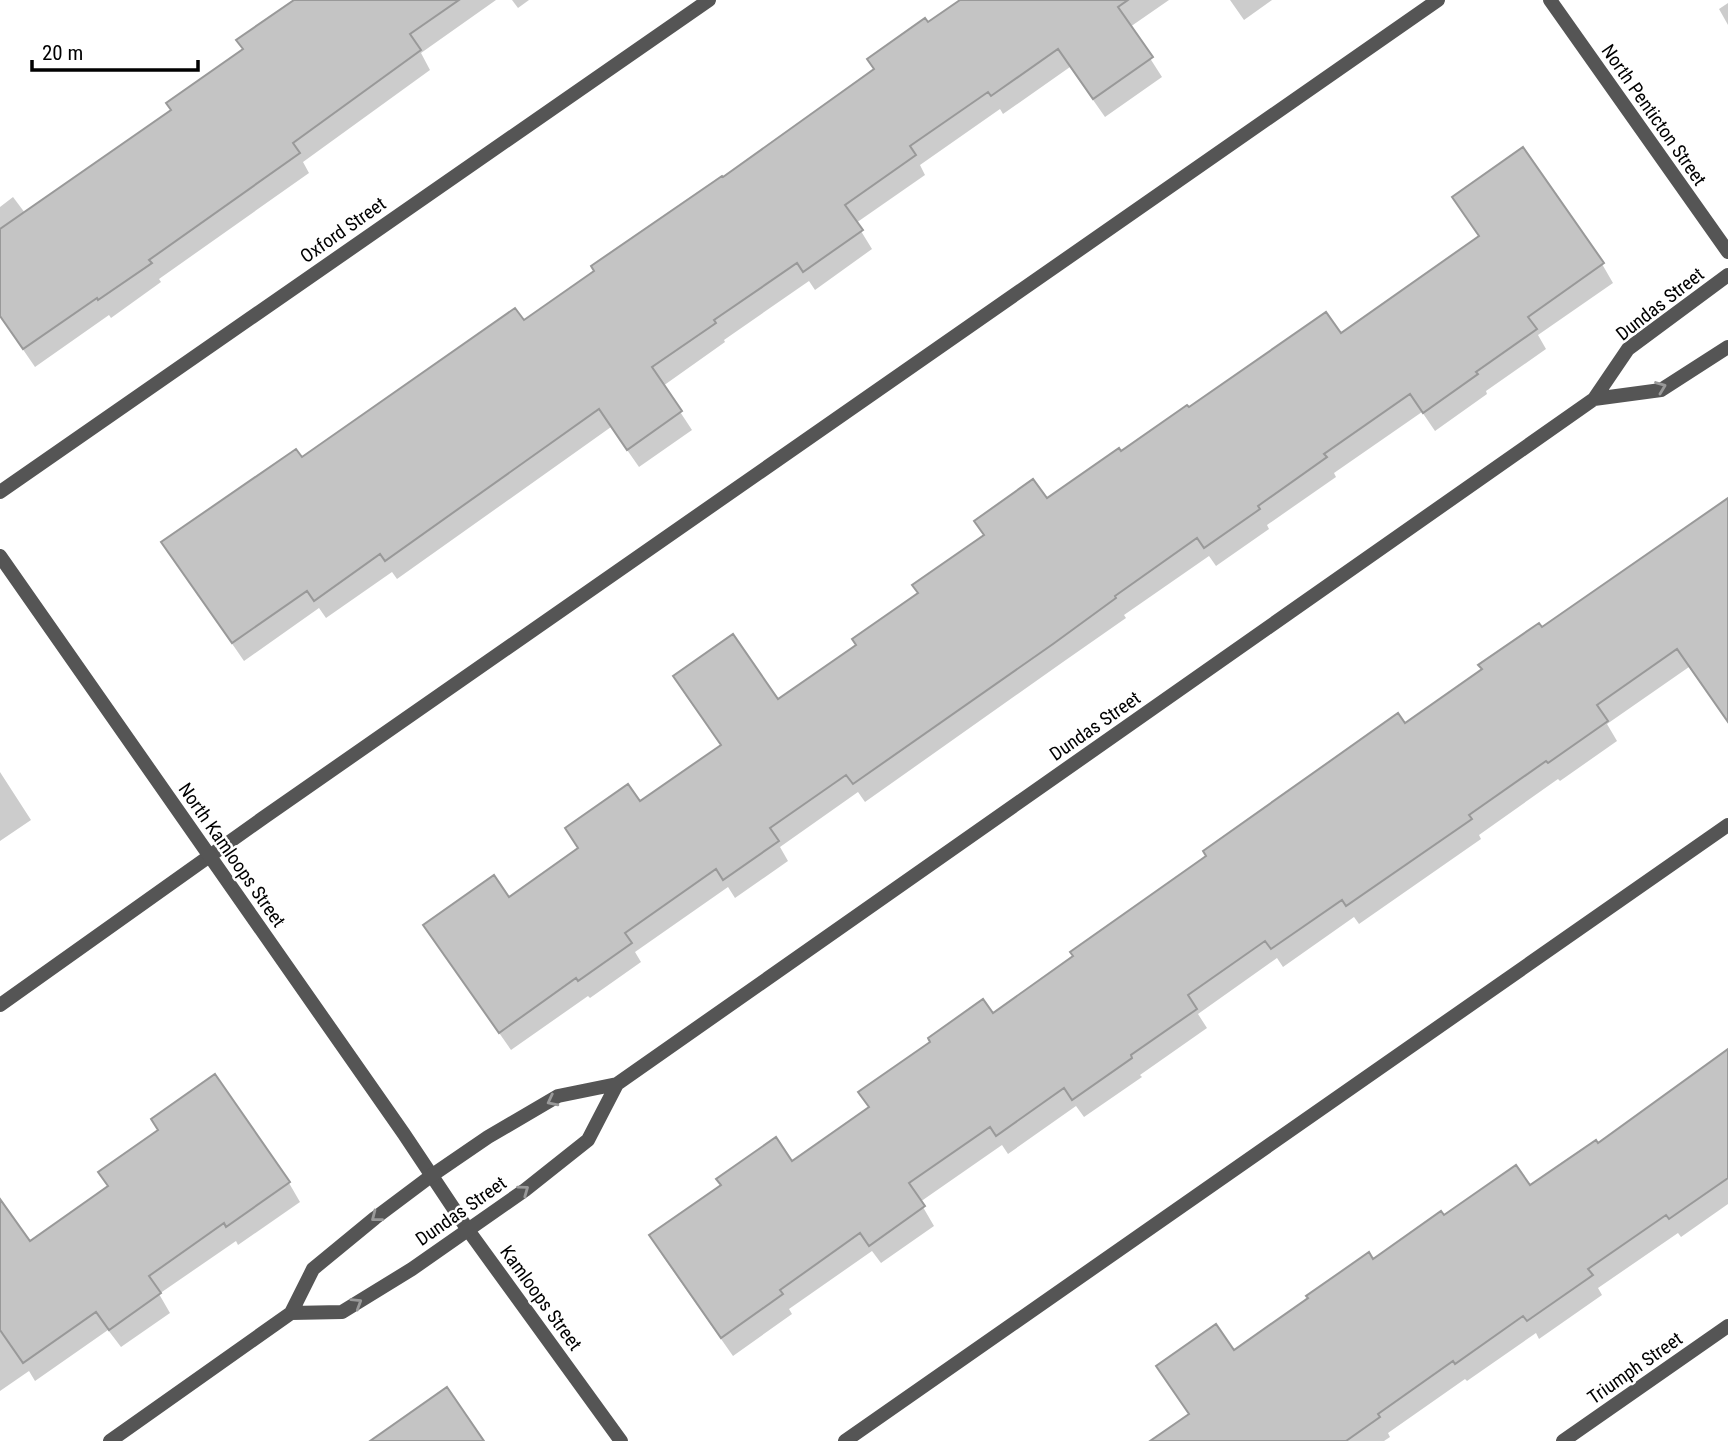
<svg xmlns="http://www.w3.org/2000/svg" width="1728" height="1441" viewBox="0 0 1728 1441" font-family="'Roboto Condensed',sans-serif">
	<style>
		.shadow { fill: #0003 }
		.building { fill: #c4c4c4; stroke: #999; stroke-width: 2 }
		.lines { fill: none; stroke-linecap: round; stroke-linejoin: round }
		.service { stroke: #555; stroke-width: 14 }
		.minor { stroke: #555; stroke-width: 14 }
		.tertiary { stroke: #555; stroke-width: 14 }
		.oneway { stroke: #999 }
		.labels { text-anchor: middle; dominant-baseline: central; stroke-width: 5; stroke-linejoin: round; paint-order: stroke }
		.street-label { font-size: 19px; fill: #000; stroke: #fff }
	</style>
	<rect width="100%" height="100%" fill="#fff"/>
	<path class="shadow" d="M 308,0 L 496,0 L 421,53 L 430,70 L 303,162 L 309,173 L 159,279 L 161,282 L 111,318 L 109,315 L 35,367 L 0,316 L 0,207 L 13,197 L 25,213 L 173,111 L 244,50 Z
		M 512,0 L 529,0 L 518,8 Z
		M 963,0 L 1169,0 L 1130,27 L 1162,77 L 1105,117 L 1070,67 L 1003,114 L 1000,109 L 920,165 L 925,175 L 856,223 L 872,249 L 815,290 L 809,281 L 724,340 L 725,342 L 663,386 L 692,430 L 639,467 L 611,427 L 397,579 L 392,572 L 326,618 L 319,608 L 244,661 L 175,561 L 164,543 L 523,323 L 721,178 L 876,70 L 928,25 Z
		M 1230,0 L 1272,0 L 1244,20 Z
		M 1728,3 L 1728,25 L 1719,9 Z
		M 1522,150 L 1602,264 L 1613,283 L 1538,335 L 1546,349 L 1486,391 L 1487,394 L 1435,431 L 1422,412 L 1334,473 L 1336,477 L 1267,525 L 1269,529 L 1216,566 L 1209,556 L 1124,615 L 1126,618 L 1063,662 L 865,802 L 858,792 L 780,847 L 788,861 L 735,898 L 728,887 L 635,952 L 641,962 L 590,998 L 588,996 L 511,1050 L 437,944 L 508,899 L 722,746 L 686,696 L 675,677 L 778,701 L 858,645 L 1046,501 L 1188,409 L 1340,336 L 1479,237 L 1454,197 Z
		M 1728,498 L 1728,712 L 1723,715 L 1689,667 L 1607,724 L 1617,741 L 1560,781 L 1558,779 L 1479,835 L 1481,839 L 1359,924 L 1354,917 L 1283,967 L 1277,958 L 1198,1014 L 1207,1028 L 1140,1075 L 1142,1077 L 1084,1117 L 1076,1106 L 1008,1154 L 1002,1145 L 920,1202 L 934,1226 L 881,1263 L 872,1251 L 789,1309 L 792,1314 L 733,1356 L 662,1255 L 651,1236 L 792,1163 L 870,1109 L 861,1093 L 992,1015 L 1696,523 L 1695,521 Z
		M 0,772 L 31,820 L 0,841 Z
		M 1728,1051 L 1728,1204 L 1681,1237 L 1678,1233 L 1598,1288 L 1602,1295 L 1539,1339 L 1536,1333 L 1467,1381 L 1465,1379 L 1388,1433 L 1390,1437 L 1384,1441 L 1154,1441 L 1190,1415 L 1158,1366 L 1234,1352 L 1373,1261 L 1444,1217 L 1530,1188 L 1597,1145 Z
		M 214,1077 L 289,1183 L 300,1202 L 238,1245 L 236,1241 L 159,1294 L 170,1313 L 121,1347 L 108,1330 L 35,1381 L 29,1371 L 0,1391 L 0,1250 L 29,1244 L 109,1188 L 160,1131 Z"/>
	<path class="building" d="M 294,0 L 459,0 L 410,34 L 421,50 L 293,143 L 300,153 L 149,260 L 152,263 L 98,300 L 97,298 L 23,349 L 0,316 L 0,229 L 171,110 L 166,103 L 243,49 L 236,40 Z
		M 960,0 L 1128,0 L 1118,7 L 1153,57 L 1093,99 L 1058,49 L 991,96 L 988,92 L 910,146 L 916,155 L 845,205 L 863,230 L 803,272 L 797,263 L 714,320 L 716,323 L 652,367 L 682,411 L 627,450 L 599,409 L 385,561 L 380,554 L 314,601 L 307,591 L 232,643 L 161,542 L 296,449 L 302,457 L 515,308 L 524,320 L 594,271 L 591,266 L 722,176 L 723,177 L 874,69 L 867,59 L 925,18 L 928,22 Z
		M 1523,147 L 1604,263 L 1528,317 L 1537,329 L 1476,372 L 1478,374 L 1423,413 L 1410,394 L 1324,454 L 1327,457 L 1258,506 L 1260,509 L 1204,548 L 1197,538 L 1115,596 L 1116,598 L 1053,644 L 853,784 L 846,775 L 770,828 L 779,841 L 723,880 L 716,869 L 625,933 L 632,943 L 578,981 L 576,978 L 499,1033 L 423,925 L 494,875 L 509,897 L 578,848 L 565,828 L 628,784 L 640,801 L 721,745 L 673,676 L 733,634 L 778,699 L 856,645 L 852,639 L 918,593 L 912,585 L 984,535 L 974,521 L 1033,479 L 1047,498 L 1119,448 L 1121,451 L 1187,405 L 1189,407 L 1326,312 L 1341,333 L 1479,236 L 1452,197 Z
		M 1728,498 L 1728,722 L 1677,649 L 1597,705 L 1608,721 L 1548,763 L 1546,761 L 1469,815 L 1472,819 L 1346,906 L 1342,900 L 1271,949 L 1265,941 L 1188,995 L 1197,1009 L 1131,1055 L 1132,1058 L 1072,1100 L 1064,1088 L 996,1136 L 990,1127 L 909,1183 L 925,1206 L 869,1246 L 860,1233 L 780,1290 L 783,1294 L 721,1338 L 649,1235 L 721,1185 L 716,1179 L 776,1137 L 792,1161 L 869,1107 L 858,1092 L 930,1042 L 928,1038 L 983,999 L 993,1013 L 1073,956 L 1070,952 L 1206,856 L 1203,851 L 1398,713 L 1405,723 L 1482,669 L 1478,665 L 1539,623 L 1542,627 Z
		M 1728,1049 L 1728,1178 L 1669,1219 L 1666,1215 L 1588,1269 L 1593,1275 L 1527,1321 L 1523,1316 L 1455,1364 L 1453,1361 L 1378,1414 L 1380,1417 L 1346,1441 L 1150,1441 L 1189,1414 L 1156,1366 L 1216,1324 L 1234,1350 L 1308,1298 L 1306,1296 L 1369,1252 L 1373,1259 L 1441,1211 L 1444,1215 L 1516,1165 L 1530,1185 L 1596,1140 L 1598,1143 Z
		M 215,1074 L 290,1182 L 226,1227 L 224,1223 L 149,1276 L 161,1293 L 109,1330 L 96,1312 L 23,1363 L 0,1330 L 0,1199 L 30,1241 L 108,1186 L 98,1172 L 158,1130 L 151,1119 Z
		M 447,1387 L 484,1441 L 370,1441 Z"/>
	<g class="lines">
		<path class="service" d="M 0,1005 L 263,818 L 1438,0
			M 845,1441 L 1728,825"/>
		<path class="minor" d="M 1550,0 L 1728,252
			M 0,492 L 709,0
			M 0,556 L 404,1134 L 468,1230 L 621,1441
			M 1563,1441 L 1728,1326"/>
		<path class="tertiary" d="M 1594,399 L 1661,390 L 1728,347
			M 291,1313 L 342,1312 L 412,1269 L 525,1190 L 588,1140 L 617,1084
			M 110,1441 L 291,1313 L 313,1269 L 375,1218 L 431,1176 L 488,1137 L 558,1096 L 617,1084 L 1594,399 L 1628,349 L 1728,275"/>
	</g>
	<defs><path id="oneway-chevron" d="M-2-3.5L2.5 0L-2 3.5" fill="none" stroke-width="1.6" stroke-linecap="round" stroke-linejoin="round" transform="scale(1.75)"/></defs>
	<g class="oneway">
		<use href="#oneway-chevron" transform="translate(1661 387) rotate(-21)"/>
		<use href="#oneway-chevron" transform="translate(552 1101) rotate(153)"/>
		<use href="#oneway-chevron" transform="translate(524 1190) rotate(-36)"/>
		<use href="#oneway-chevron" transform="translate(376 1217) rotate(142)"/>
		<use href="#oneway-chevron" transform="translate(357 1303) rotate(-32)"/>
	</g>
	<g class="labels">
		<g class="street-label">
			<text transform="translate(1654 115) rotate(55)">North Penticton Street</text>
			<text transform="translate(343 230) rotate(-35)">Oxford Street</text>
			<text transform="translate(1660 304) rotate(-38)">Dundas Street</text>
			<text transform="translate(1095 726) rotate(-35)">Dundas Street</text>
			<text transform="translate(232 855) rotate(55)">North Kamloops Street</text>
			<text transform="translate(461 1211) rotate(-35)">Dundas Street</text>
			<text transform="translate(541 1298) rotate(54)">Kamloops Street</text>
			<text transform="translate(1635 1368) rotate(-35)">Triumph Street</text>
		</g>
	</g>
	<path d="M32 60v10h166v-10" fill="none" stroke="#000000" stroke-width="3.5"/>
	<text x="42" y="60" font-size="21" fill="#000000" stroke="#ffffff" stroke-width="5" paint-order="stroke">20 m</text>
</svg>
